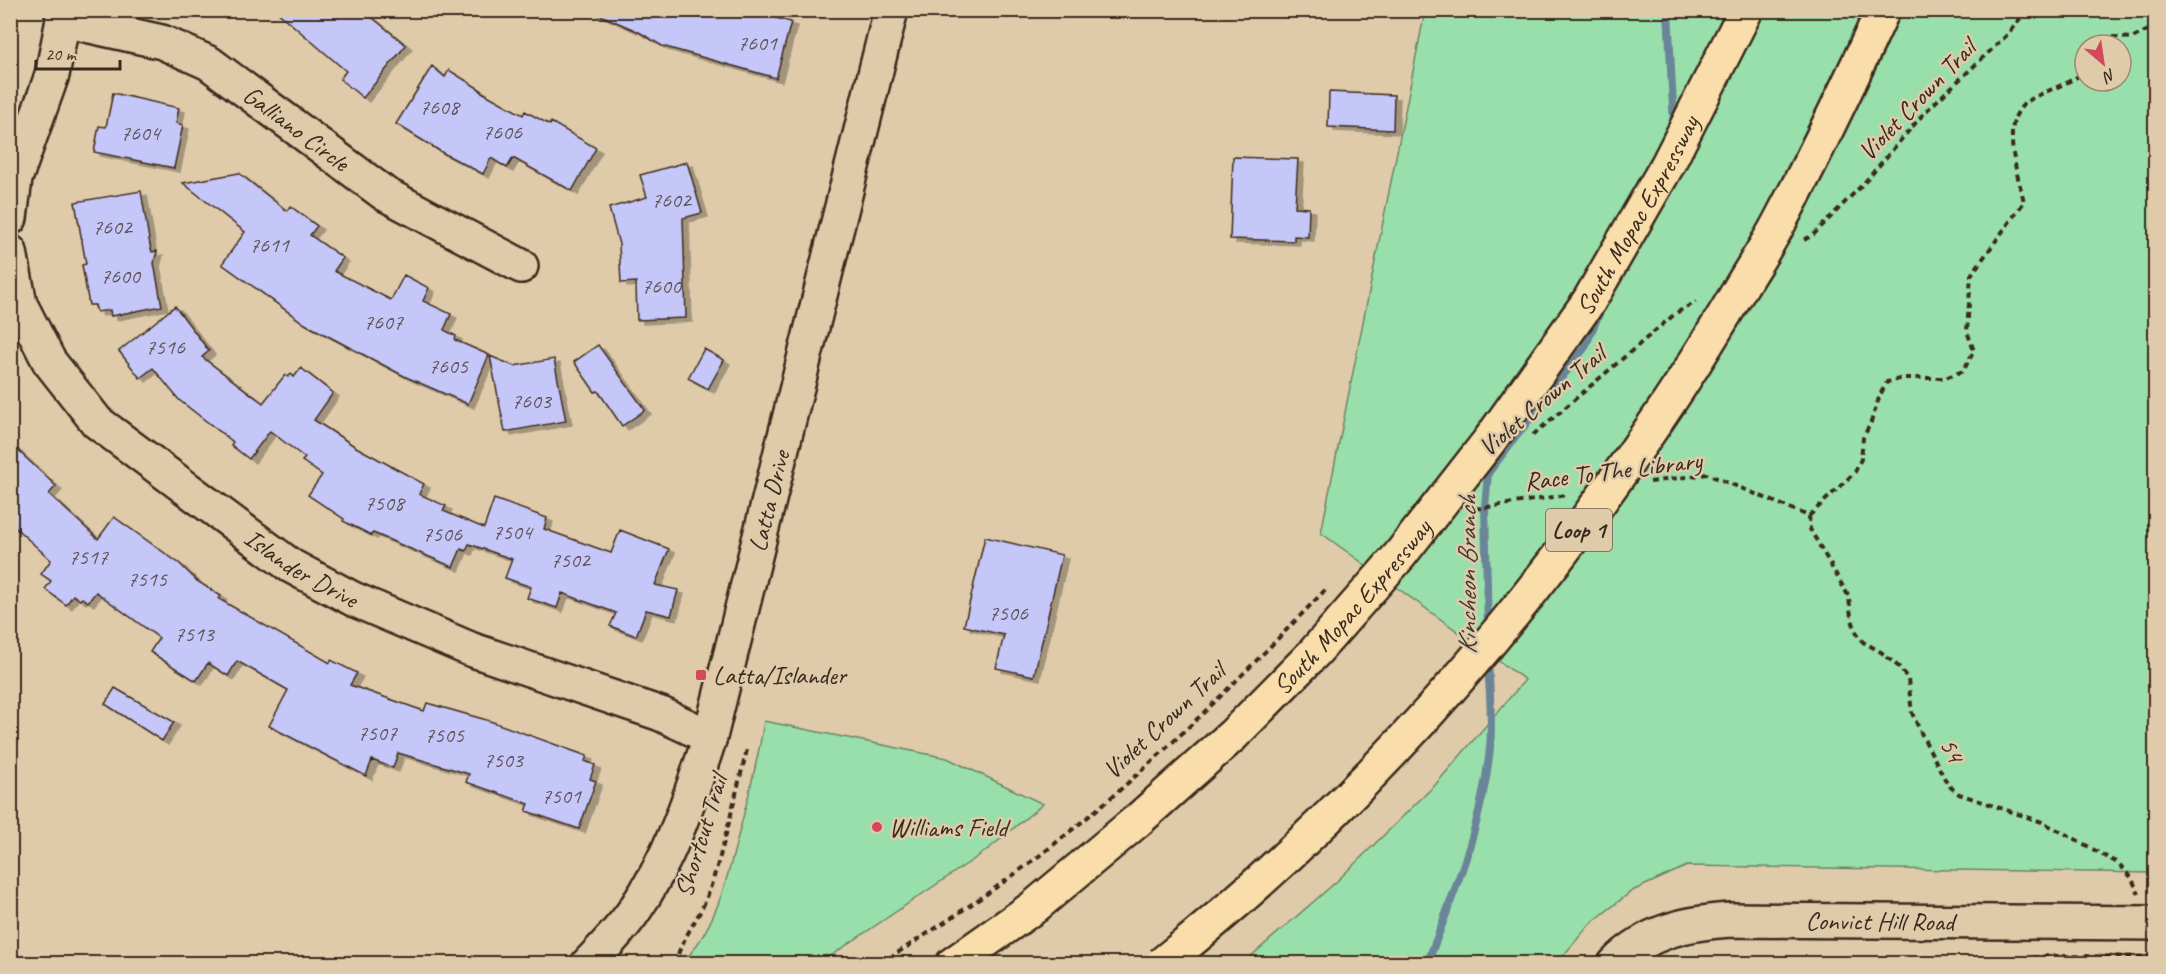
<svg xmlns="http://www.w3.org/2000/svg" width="2166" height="974" viewBox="0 0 2166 974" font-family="Caveat,sans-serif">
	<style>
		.green { fill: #99dfac; stroke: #6a8465; stroke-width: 1.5; fill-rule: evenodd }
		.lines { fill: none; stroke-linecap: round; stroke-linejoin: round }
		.stream { stroke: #6a8597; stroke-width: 8 }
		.building { fill: #c6c7f9; stroke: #3b2a1e; stroke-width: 1.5; filter: url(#shadow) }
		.minor-casing { stroke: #3b2a1e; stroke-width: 38 }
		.highway-casing { stroke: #3b2a1e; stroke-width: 38 }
		.path { stroke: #3b2a1e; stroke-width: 4; stroke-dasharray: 6 4.5; stroke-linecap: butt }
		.minor { stroke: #dfcbaa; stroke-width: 33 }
		.highway { stroke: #f9deab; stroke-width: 33 }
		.highway-bridge-casing { stroke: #3b2a1e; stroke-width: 38; stroke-linecap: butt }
		.highway-bridge { stroke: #f9deab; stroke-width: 33 }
		.poi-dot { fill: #d1495b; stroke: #dfcbaa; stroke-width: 2 }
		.labels { text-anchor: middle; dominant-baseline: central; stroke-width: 5; stroke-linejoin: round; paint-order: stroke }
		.number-label { font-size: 22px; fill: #5e5155 }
		.shield { fill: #dfcbaa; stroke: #6c5a48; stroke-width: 1.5 }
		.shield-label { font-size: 24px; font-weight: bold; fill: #3b2a1e }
		.street-label { font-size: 26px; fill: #3b2a1e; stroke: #dfcbaa }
		.poi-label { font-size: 26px; fill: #3b2a1e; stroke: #dfcbaa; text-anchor: start }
		.water-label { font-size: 27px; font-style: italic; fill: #433932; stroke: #dfcbaa }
	</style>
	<defs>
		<filter id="shadow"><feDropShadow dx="6" dy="4" stdDeviation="0" flood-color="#0004"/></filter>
	</defs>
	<rect width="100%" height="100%" fill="#dfcbaa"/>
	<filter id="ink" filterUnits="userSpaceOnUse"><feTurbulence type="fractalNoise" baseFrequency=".0167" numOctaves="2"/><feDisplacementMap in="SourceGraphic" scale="12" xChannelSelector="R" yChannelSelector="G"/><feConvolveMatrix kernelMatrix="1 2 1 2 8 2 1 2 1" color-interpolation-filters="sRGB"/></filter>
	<g filter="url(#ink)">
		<path class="green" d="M 1425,11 L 2155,11 L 2155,873 L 1687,866 L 1632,891 L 1590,924 L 1557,963 L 1242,964 L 1336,882 L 1436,784 L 1525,680 L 1321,533 ZM 2085,45 L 2121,45 L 2121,81 L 2085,81 Z
			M 764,721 L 947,758 L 1043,804 L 986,851 L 820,963 L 682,963 C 718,926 728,874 741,825 C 750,790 759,756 764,721 Z"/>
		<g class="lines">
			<path class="stream" d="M 1668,10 L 1674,127
				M 1488,628 L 1485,507 L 1488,473 L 1585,347 L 1601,309
				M 1427,964 C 1454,893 1483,823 1490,747 C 1493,719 1489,688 1488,659"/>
		</g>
		<path class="building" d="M 275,10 L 363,10 L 406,45 L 363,98 L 340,79 L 346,71 Z
			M 589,10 L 774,10 L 772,17 L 791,22 L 776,78 L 662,46 L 639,32 Z
			M 432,66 L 445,77 L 449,70 L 481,90 L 480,91 L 523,115 L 525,111 L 550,125 L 551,122 L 596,148 L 572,191 L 513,158 L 507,168 L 491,158 L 483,174 L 443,153 L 396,124 Z
			M 1329,92 L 1394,95 L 1393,130 L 1328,127 Z
			M 113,93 L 179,108 L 176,123 L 183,125 L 174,168 L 94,152 L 99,126 L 106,127 Z
			M 1233,157 L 1298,159 L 1295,207 L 1309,208 L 1308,237 L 1294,236 L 1294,241 L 1230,239 Z
			M 687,162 L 702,213 L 683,218 L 686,318 L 637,320 L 636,282 L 621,283 L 619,244 L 609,208 L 647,197 L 640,175 Z
			M 239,173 L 287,211 L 290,206 L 317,226 L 310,235 L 343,258 L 334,271 L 391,300 L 404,275 L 429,288 L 423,301 L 451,314 L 444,330 L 456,336 L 455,340 L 489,355 L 468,404 L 406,377 L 305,324 L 222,264 L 245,232 L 183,183 Z
			M 141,191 L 150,245 L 152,252 L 157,251 L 154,263 L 162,306 L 111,316 L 110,310 L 97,312 L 95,305 L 89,305 L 82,265 L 86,264 L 75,202 Z
			M 175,306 L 209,351 L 202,357 L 263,403 L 285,375 L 288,377 L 291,374 L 294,377 L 301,368 L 333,393 L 314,420 L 356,447 L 424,484 L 419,494 L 446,506 L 443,511 L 484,528 L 494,499 L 547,518 L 544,529 L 611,553 L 620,530 L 669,549 L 655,585 L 678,590 L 671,616 L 646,610 L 636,636 L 610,626 L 616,613 L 562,593 L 557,608 L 527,598 L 531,587 L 505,578 L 512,559 L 469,544 L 466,551 L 461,549 L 453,567 L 373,533 L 371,535 L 343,521 L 344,519 L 308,495 L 322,475 L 302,461 L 305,458 L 270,431 L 249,459 L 231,445 L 233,442 L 179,400 L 153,368 L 140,378 L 119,351 Z
			M 598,345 L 645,410 L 622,426 L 598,391 L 595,392 L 574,362 Z
			M 704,349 L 724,360 L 708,389 L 688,378 Z
			M 490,356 L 514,366 L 554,359 L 566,421 L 505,432 Z
			M 10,443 L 56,486 L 49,494 L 98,539 L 114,517 L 180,564 L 197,581 L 221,596 L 219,599 L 330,663 L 331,660 L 357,673 L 350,685 L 424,711 L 427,703 L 490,721 L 587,756 L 585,761 L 595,765 L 590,779 L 596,781 L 579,829 L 526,811 L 529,804 L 466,782 L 469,774 L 398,753 L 393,768 L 372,760 L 366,776 L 269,726 L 288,690 L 237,661 L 228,676 L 208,663 L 196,681 L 150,652 L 159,638 L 96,592 L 88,602 L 82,598 L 80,600 L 73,595 L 66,605 L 45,589 L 51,581 L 41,574 L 51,560 L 10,523 Z
			M 985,537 L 1062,555 L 1034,676 L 996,668 L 1004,635 L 964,626 Z
			M 115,688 L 174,722 L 162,741 L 105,704 Z"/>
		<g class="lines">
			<g class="minor-casing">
				<g id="minor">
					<path id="s1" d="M 63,20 L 162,42 L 209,63 L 385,194 L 521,266"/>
					<path d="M 10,218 L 15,179 L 52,75 L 63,20 L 62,10"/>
					<path id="s2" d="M 10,252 L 20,304 L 49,361 L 97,422 L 291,566 L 353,599 L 470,649 L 661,714 L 710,737"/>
					<path id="s3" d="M 588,964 C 604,947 621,930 634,911 C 671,858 690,798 710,737 L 891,10"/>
					<path id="s4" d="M 1615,964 C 1647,931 1687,923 1730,920 L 2156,923"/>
				</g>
			</g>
			<g class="highway-casing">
				<path id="highway" d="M 953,964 L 1034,907"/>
			</g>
			<path class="path" d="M 2105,45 L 2114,37 L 2132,38 L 2146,31 L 2154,17 L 2155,10
				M 1804,240 L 1813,235 L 1864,183 L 1925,112 L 2006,36 L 2027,10
				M 1533,435 L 1676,313 L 1696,302
				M 1650,482 L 1707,474 L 1809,516 L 1855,472 L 1861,459 L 1863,438 L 1871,422 L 1880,395 L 1887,382 L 1904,378 L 1945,378 L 1963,371 L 1974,351 L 1967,331 L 1971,275 L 2024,202 C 2018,174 1998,121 2028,101 C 2045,90 2069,85 2085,71
				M 1475,509 L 1566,495
				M 1809,516 L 1810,529 L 1849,597 L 1851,617 L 1857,634 L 1863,642 L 1881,652 L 1899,667 L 1908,679 L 1912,713 L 1922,735 L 1948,785 L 1959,794 L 2042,822 L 2075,839 L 2119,864 L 2131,877 L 2139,894
				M 675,964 C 681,939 698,920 707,897 C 724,850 734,799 747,750
				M 880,964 C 944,923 1008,882 1067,834 C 1161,759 1245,673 1328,587
				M 1969,964 L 2051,956 L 2156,957"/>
			<use href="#minor" class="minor"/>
			<use href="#highway" class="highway"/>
			<g class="highway-bridge-casing">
				<g id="highway-bridge">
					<path id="s5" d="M 1034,907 L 1138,820 L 1233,735 L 1314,653 L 1400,555 L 1490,440 L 1589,301 L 1668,164 L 1746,10"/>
					<path d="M 1162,964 C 1349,815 1509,635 1644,439 C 1679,389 1711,338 1742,285 C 1754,265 1768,244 1779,223 C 1816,153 1850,82 1883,10"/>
				</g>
			</g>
			<use href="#highway-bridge" class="highway-bridge"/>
		</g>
	</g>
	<g class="poi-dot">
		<rect x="695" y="669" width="12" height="12" rx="3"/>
		<circle cx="877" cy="827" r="6"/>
	</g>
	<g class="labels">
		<g class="number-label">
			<text x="757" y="43">7601</text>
			<text x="439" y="107">7608</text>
			<text x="502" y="132">7606</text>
			<text x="140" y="133">7604</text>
			<text x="671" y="200">7602</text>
			<text x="112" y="227">7602</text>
			<text x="269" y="245">7611</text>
			<text x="120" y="276">7600</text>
			<text x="661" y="286">7600</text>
			<text x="383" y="322">7607</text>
			<text x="165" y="347">7516</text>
			<text x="448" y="366">7605</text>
			<text x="531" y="401">7603</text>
			<text x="384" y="503">7508</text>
			<text x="512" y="532">7504</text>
			<text x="442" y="534">7506</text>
			<text x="88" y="557">7517</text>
			<text x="570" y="560">7502</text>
			<text x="147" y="579">7515</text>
			<text x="1008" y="613">7506</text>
			<text x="194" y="634">7513</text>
			<text x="377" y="733">7507</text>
			<text x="444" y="735">7505</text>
			<text x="503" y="760">7503</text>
			<text x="561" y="796">7501</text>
		</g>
		<rect class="shield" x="1546" y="509" width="66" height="42" rx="4.5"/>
		<g class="shield-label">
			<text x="1579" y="530">Loop 1</text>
		</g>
		<g class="street-label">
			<text transform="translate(1917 100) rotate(-46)">Violet Crown Trail</text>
			<text stroke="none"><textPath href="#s1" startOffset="262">Galliano Circle</textPath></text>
			<text stroke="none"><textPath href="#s5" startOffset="924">South Mopac Expressway</textPath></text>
			<text transform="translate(1542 401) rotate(-40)">Violet Crown Trail</text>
			<text transform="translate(1613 471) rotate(-7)">Race To The Library</text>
			<text stroke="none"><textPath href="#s3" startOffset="504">Latta Drive</textPath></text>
			<text stroke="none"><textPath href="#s2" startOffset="446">Islander Drive</textPath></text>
			<text stroke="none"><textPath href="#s5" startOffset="438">South Mopac Expressway</textPath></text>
			<text transform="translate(1164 721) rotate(-43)">Violet Crown Trail</text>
			<text transform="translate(1952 750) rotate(62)">54</text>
			<text transform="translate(701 836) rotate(-73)">Shortcut Trail</text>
			<text stroke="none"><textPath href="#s4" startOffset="276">Convict Hill Road</textPath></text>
		</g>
		<g class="poi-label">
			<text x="713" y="675">Latta/Islander</text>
			<text x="889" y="827">Williams Field</text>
		</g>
		<g class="water-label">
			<text transform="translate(1467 575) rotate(-90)">Kincheon Branch</text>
		</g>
	</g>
	<rect width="2166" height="974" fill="none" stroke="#dfcbaa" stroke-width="36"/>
	<rect x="18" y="18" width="2130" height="938" fill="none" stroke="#3b2a1e" stroke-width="2" filter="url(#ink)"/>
	<g transform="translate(2103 63) rotate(151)"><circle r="28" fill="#dfcbaa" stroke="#9d8b72" stroke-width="1.5"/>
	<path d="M0-4.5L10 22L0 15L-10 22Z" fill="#d1495b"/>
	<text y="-9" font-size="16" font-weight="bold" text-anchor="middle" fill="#3b2a1e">N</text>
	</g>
	<path d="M36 60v9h84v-9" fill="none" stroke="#3b2a1e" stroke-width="3"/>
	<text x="45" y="60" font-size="18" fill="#3b2a1e" stroke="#dfcbaa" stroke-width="4.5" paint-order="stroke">20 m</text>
</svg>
